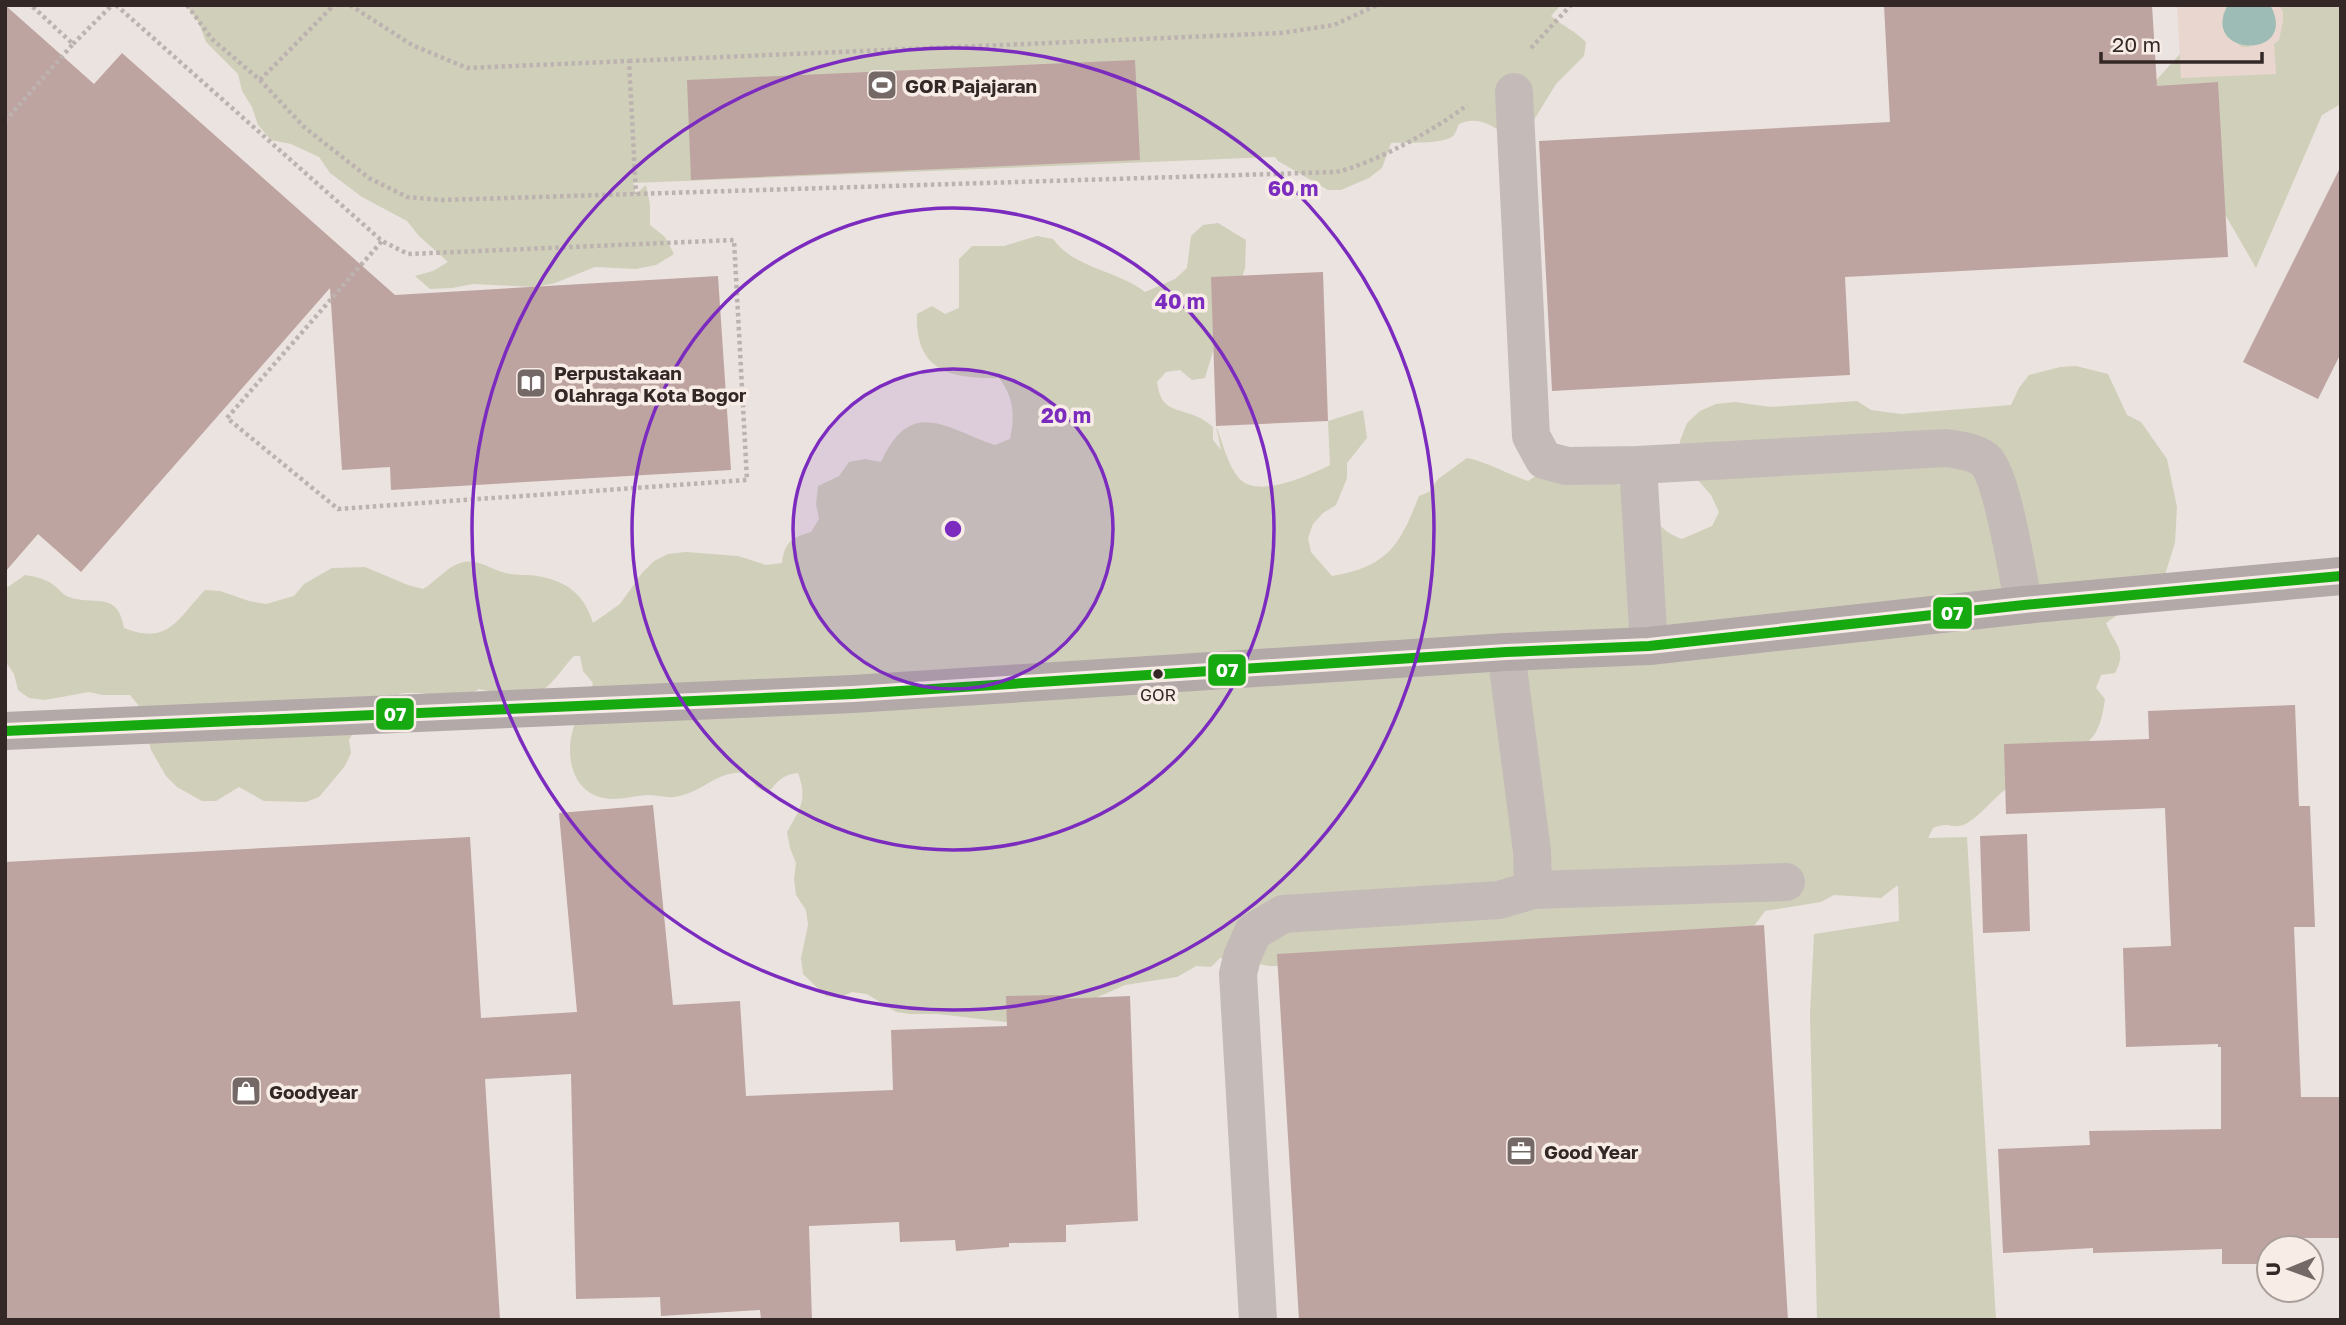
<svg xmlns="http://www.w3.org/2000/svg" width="2346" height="1325" viewBox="0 0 2346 1325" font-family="'Golos Text',sans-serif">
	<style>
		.green { fill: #d0cfba }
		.plaza { fill: #e9d7cf }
		.water { fill: #9cbcb5 }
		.building { fill: #bea4a1 }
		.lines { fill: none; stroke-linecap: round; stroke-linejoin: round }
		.path { stroke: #bcb3b1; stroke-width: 4.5; stroke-dasharray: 3.5 3.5; stroke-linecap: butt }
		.minor { stroke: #c4bbb8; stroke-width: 38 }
		.major { stroke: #b2a9a8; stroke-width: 38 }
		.bus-1-casing { stroke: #f8ece6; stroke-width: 16 }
		.bus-1 { stroke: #17a910; stroke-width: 10 }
		.ring { fill: none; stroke: #7b2cbf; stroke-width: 3.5 }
		.bus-dot { fill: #342827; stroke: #f8ece6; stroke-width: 2.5 }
		.labels { text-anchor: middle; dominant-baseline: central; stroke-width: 7; stroke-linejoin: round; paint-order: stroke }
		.bus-label { font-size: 17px; fill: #342827; stroke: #f8ece6 }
		.poi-label { font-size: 19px; font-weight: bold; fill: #342827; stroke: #f8ece6; text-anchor: start }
		.centre { fill: #7b2cbf; stroke: #f8ece6; stroke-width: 3.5 }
		.ring-label { font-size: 21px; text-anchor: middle; font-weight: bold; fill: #7b2cbf; stroke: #f8ece6; stroke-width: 7; stroke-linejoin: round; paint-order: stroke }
		.line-badge { stroke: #f8ece6; stroke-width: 2.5 }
		.badge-label { font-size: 19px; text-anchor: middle; font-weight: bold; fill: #fff }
	</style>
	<rect width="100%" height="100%" fill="#ebe3df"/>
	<path class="green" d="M 186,5 L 1561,5 L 1551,16 C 1563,26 1575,31 1586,42 L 1584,56 L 1556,84 L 1534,120 L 1497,129 C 1483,121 1474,118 1459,124 C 1457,128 1456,132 1454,135 C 1446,145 1405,142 1391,143 L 1382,168 L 1369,178 L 1341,190 L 1328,190 L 1278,161 L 1275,157 L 633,183 L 636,194 L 646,185 L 650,205 L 650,225 L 665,237 L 674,254 L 656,265 L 636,269 L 595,267 L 555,283 L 535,287 L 473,284 L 452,288 L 430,289 L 415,276 L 433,271 L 448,262 L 419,236 L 407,221 L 362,197 L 330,173 L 319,157 L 291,144 L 271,140 L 258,125 L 252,107 L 242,91 L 238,74 L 206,42 L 199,23 Z
		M 2224,5 L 2341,5 L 2341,104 L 2322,115 L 2256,268 L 2151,86 Z
		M 1218,223 L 1246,240 L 1245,268 L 1233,307 L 1215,325 L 1213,351 L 1205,378 L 1192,380 L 1180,370 L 1166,372 L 1157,382 C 1161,412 1175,407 1198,417 C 1203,419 1208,423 1213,427 L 1213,440 L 1221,450 L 1216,426 C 1223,442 1228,469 1242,481 C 1262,497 1310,475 1330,465 L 1328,421 L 1363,410 L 1367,438 L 1347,463 L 1347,478 L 1336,505 L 1323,513 L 1313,524 L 1308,538 L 1311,552 L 1332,576 C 1388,566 1399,547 1419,496 L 1429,492 L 1438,479 L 1467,458 C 1488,462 1507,474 1528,481 L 1543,471 C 1567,476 1616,477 1634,494 C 1652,511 1656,530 1682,539 L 1712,526 L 1719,512 L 1711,495 L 1679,458 L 1680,441 L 1687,423 L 1700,411 L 1716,404 L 1735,402 L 1770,407 L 1857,401 L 1871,410 L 1901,414 L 2011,405 L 2019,388 L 2029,375 L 2060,367 L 2076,366 L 2108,374 L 2127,415 L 2141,422 L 2167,459 L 2177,507 L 2175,543 L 2162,584 L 2106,623 C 2114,644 2128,650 2115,673 L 2101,675 L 2096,688 L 2105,699 C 2103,713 2100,730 2090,740 C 2068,762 2032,772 2006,789 C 1993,798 1973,825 1959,826 C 1947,827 1949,822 1933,828 L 1928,838 L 1967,837 L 1996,1320 L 1817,1320 L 1810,1014 L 1814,934 L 1899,921 L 1898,885 L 1881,898 L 1834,895 L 1821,902 L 1765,911 L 1748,934 L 1286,966 L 1270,966 L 1220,958 L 1211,967 L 1196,966 L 1177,977 L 1125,985 L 1096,998 L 1014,1023 L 938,1014 L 910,1014 L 896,1012 L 867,994 L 852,992 L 839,998 L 826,996 L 803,974 L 801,958 L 808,925 L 806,910 L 796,895 L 794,879 L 796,863 L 790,848 L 787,832 C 800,809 808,800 798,773 C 783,774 777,782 768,793 L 756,787 L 749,773 C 715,769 705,793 674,797 C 666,798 656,795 647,795 C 633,796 617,801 604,798 C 573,792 566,759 572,733 C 576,715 588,701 593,683 L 583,671 L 580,656 L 574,656 C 562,668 551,689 534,694 C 522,698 492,692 479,689 C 455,706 426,688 399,694 L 385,718 L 356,729 L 349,740 L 351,753 L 345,766 L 319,797 L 306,802 L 264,801 L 239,787 L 216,801 L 202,801 L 177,787 L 166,776 L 151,750 L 139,706 L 130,695 L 102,695 L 89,692 L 45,700 L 29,698 L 18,690 L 14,674 L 5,661 L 5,589 L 25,575 C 37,577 47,579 56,587 C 61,591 63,595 69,597 C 94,606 118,590 124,628 C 169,646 178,618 205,590 L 220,591 L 249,601 L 266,604 L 294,596 L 304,584 L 332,568 L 365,567 L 408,585 L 423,589 C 437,581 448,565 464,562 C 480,559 491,570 506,573 C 517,576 528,574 538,576 C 568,582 584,594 593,623 L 620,604 L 642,573 L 654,561 L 668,554 L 686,552 L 738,556 L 766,565 L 782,563 C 784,543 792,537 811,532 L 819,519 L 816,504 L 818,486 L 839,476 L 849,462 L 865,459 L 881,462 C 911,396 945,428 995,445 L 1010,439 C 1015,416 1014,397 999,378 C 950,379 915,371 917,314 L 932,306 L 945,314 L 959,308 L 959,259 L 972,246 L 1004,246 L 1037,236 L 1053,239 C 1075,269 1117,270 1145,292 L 1175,279 L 1187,268 L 1191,236 L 1203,225 Z"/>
	<path class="plaza" d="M 2177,5 L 2228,5 L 2223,14 L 2224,29 L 2227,36 L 2242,47 L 2249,47 L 2274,12 L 2270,5 L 2279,5 L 2283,12 L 2283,21 L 2279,40 L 2274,44 L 2276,74 L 2181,78 Z"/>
	<path class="water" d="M 2228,5 L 2270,5 C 2301,60 2198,58 2228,5 Z"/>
	<path class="building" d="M 5,5 L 94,84 L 122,53 L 395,295 L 718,276 L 731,470 L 391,490 L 390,467 L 342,470 L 330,288 L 81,572 L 38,534 L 5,572 Z
		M 1884,5 L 2152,5 L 2157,86 L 2218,82 L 2228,257 L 1845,277 L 1850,375 L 1552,391 L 1539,141 L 1890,122 Z
		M 1135,60 L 1140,160 L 691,180 L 687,80 Z
		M 2341,166 L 2341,353 L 2318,399 L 2243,362 Z
		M 1323,272 L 1328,421 L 1216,426 L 1211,277 Z
		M 2295,705 L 2299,806 L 2310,806 L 2315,927 L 2294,927 L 2301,1097 L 2341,1097 L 2341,1238 L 2302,1238 L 2302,1248 L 2269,1248 L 2269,1264 L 2222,1264 L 2222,1249 L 2093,1253 L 2093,1248 L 2003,1253 L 1998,1149 L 2090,1145 L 2089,1131 L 2221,1129 L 2221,1047 L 2218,1047 L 2218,1044 L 2126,1047 L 2123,948 L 2171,946 L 2165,808 L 2006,814 L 2004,744 L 2149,739 L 2148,711 Z
		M 653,805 L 673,1005 L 740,1001 L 746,1096 L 893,1090 L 891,1030 L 1007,1026 L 1006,996 L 1060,995 L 1060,999 L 1130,996 L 1138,1221 L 1066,1225 L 1066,1242 L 1009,1243 L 1009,1247 L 956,1251 L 955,1240 L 900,1242 L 899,1222 L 809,1226 L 812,1320 L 761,1320 L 760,1310 L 661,1316 L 660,1297 L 576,1299 L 571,1074 L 485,1079 L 500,1320 L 5,1320 L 5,862 L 470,837 L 481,1018 L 577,1012 L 559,813 Z
		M 2027,834 L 2030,931 L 1983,933 L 1980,836 Z
		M 1764,925 L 1788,1320 L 1299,1320 L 1277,954 Z"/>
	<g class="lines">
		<path class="path" d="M 116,5 L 382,241 L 408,254 L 734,240 L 747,480 L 338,509 L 227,418 L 382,241
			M 187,5 L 212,39 L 260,80 L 304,127 L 369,178 L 407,197 L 442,200 L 1336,172 C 1373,164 1437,129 1467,105
			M 350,5 L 412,45 L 467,68 L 629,61 L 636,194
			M 73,44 L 112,5
			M 1531,48 L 1571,5
			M 629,61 L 1281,33 L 1334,25 L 1377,5
			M 260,80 L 334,5
			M 5,121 L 73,44 L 31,5"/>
		<path class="minor" d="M 1514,92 L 1531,436 L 1544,460 L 1567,466 L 1638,465 L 1946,448 C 1959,450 1978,452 1987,462 C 2004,484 2017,574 2024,605
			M 1638,465 L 1649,646
			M 1533,890 L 1786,882
			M 1258,1320 L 1238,974 L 1242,957 L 1253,932 L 1283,914 L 1499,900 L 1533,890 L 1532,851 L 1506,652"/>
		<path class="major" d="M 5,731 L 853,694 L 1506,652 L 1649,646 L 2024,605 L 2341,576"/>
		<g class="bus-1-casing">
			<path id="bus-1" d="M 5,731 L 853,694 L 1506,652 L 1649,646 L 2024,605 L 2341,576"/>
		</g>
		<use href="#bus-1" class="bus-1"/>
	</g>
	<circle cx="953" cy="529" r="160" fill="#7b2cbf" fill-opacity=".12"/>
	<g class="ring">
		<circle cx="953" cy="529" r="160"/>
		<circle cx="953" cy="529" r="321"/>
		<circle cx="953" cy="529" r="481"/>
	</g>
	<defs>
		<g id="stadium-square" transform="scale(1.575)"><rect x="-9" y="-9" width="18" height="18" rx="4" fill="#746967" stroke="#f8ece6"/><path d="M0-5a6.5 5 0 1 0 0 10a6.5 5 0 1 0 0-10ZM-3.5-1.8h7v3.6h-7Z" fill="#fff"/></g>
		<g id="library-square" transform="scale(1.575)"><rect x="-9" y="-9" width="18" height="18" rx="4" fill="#746967" stroke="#f8ece6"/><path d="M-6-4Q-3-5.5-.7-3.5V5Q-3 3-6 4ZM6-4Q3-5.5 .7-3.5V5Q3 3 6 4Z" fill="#fff"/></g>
		<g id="shop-square" transform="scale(1.575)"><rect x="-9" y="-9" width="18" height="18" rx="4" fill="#746967" stroke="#f8ece6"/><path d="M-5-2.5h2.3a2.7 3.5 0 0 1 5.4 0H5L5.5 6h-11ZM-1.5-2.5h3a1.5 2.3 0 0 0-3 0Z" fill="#fff"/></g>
		<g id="office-square" transform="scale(1.575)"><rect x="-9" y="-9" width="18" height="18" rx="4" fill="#746967" stroke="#f8ece6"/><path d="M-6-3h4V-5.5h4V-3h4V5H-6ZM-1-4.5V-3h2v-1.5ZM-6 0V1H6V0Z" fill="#fff"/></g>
	</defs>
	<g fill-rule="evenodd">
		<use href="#stadium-square" x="882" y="85"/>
		<use href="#library-square" x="531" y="383"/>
		<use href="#shop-square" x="246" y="1091"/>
		<use href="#office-square" x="1521" y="1151"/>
	</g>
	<circle class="bus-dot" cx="1158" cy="674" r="6"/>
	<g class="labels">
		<g class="bus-label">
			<text x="1158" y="694">GOR</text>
		</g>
		<g class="poi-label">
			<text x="905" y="85">GOR Pajajaran</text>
			<text x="554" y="372">Perpustakaan<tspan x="554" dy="22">Olahraga Kota Bogor</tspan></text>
			<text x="269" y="1091">Goodyear</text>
			<text x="1544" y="1151">Good Year</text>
		</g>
	</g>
	<circle cx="953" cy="529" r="10" class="centre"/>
	<g class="ring-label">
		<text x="1293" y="196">60 m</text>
		<text x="1180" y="309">40 m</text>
		<text x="1066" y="423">20 m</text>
	</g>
	<g class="line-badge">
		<rect x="1932" y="596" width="41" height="34" rx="7" fill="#17a910"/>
		<rect x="1207" y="653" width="40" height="34" rx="7" fill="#17a910"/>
		<rect x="375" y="697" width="40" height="34" rx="7" fill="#17a910"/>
	</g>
	<g class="badge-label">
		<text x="1952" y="620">07</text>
		<text x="1227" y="677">07</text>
		<text x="395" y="721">07</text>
	</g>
	<rect width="2346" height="1325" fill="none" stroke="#342827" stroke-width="14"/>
	<g transform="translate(2290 1269) rotate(269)"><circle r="33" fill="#f8ece6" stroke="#aa9e9a" stroke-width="2"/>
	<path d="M0-5L12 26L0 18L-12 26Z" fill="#746967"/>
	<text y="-10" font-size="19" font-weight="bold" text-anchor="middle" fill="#342827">U</text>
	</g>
	<path d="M2101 52v10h161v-10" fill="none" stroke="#342827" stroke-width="3.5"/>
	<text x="2112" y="52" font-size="21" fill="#342827" stroke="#f8ece6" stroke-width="5" paint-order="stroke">20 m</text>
</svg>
